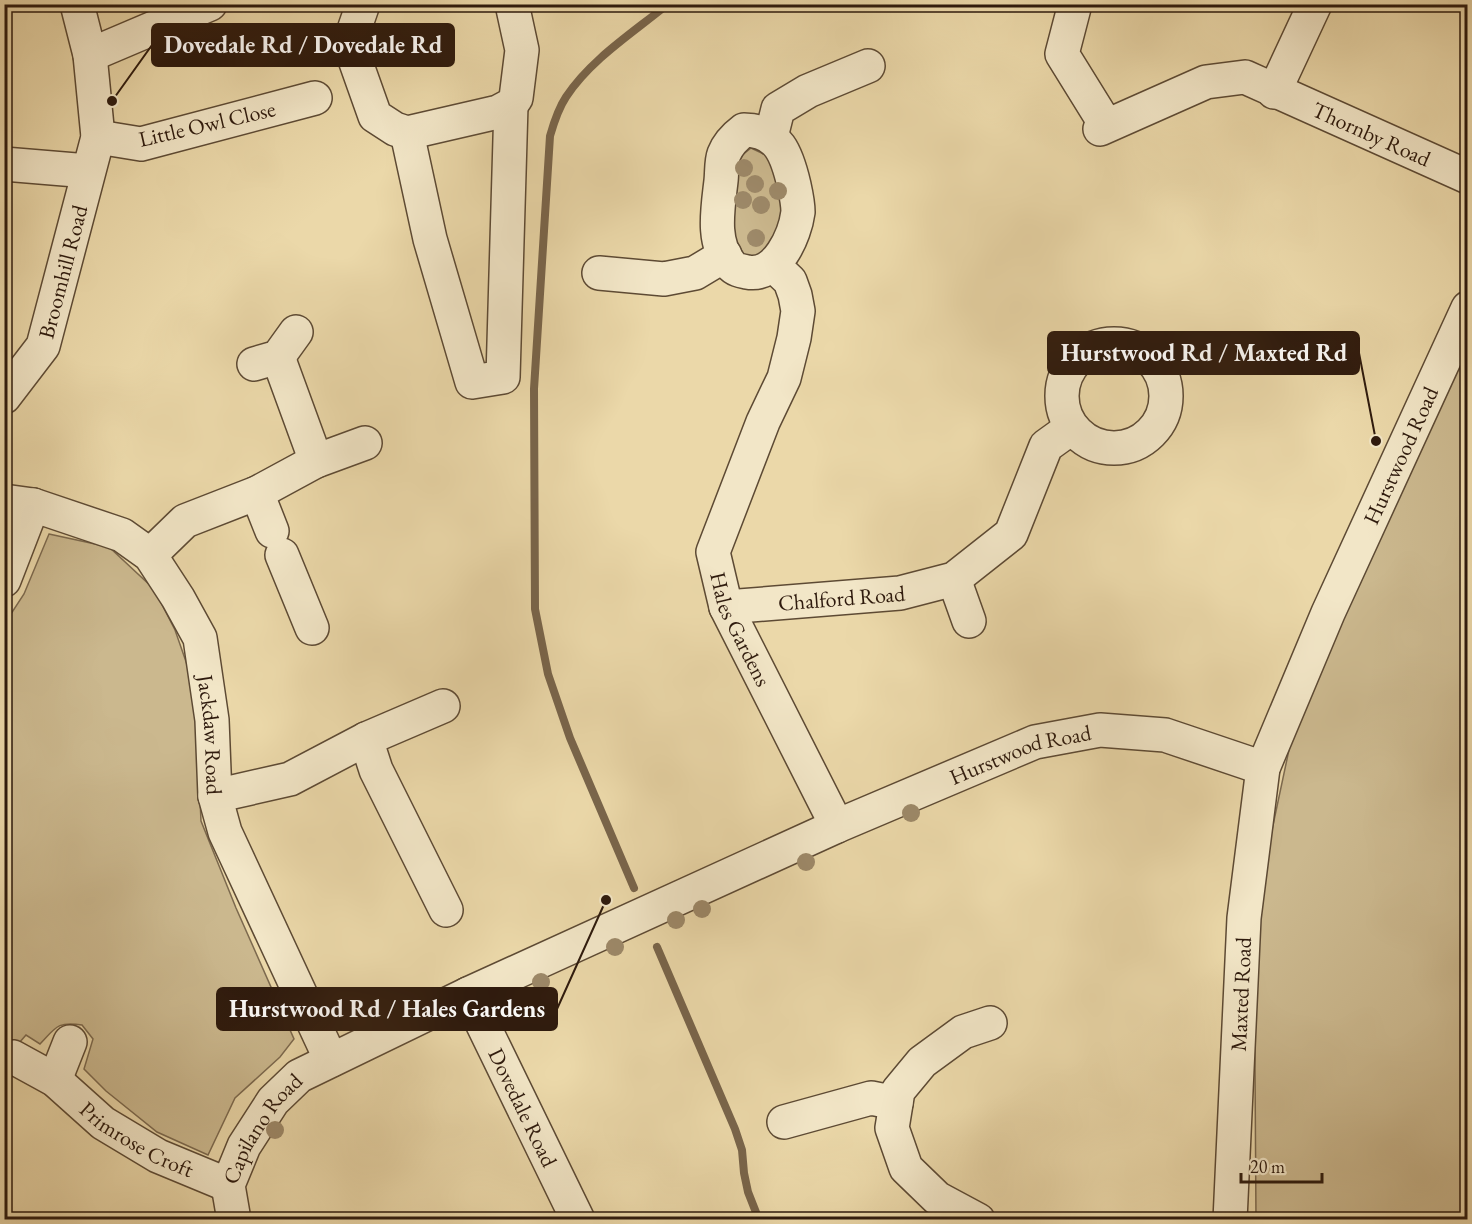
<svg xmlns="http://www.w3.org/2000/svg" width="1472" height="1224" viewBox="0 0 1472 1224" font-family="'EB Garamond',serif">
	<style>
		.green { fill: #cbb88e; stroke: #7c694e; stroke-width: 1.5 }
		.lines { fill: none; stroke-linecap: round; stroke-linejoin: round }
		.stream { stroke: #79654b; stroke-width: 8 }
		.minor-casing { stroke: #5d4a34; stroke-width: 36 }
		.minor { stroke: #f2e6c7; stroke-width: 33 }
		.tree { fill: #9d8969 }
		.labels { text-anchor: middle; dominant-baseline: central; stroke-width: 4.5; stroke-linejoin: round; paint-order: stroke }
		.street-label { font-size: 22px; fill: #2e1a0d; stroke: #f2e6c7 }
		.leader { fill: none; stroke: #2e1a0d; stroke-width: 2 }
		.callout-dot { fill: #2e1a0d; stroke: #f2e6c7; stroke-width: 2 }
		.callout { fill: #2e1a0d; stroke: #2e1a0d; stroke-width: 2 }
		.callout-label { font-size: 24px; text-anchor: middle; font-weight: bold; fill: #fff }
	</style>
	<rect width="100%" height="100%" fill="#ebd8a9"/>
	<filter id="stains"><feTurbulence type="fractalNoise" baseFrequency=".00333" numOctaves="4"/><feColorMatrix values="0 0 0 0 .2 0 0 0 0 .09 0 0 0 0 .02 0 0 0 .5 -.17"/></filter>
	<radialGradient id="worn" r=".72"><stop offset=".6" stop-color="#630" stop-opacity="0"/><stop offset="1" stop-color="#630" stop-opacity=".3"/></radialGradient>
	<path class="green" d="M 751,148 L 768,156 L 790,197 L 768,254 L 740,261 L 728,220 L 736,160 Z
		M 1467,339 L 1467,1219 L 1256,1220 L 1254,915 L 1290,745 L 1336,614 Z
		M 49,534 L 109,547 L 154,589 L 175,630 L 191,676 L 197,734 L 201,821 L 236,908 L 294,1039 L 280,1057 L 235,1098 L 208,1155 L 157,1132 L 106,1091 L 84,1069 L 93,1039 L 82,1025 C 58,1021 56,1027 40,1044 L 26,1035 L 5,1059 L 5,623 L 24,594 Z"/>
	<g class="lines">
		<path class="stream" d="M 634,888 L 570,738 L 548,674 L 535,609 L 534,389 L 550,136 C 554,122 558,109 566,97 C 591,59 634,32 668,4
			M 657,947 L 735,1129 L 742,1150 L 744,1173 L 748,1192 L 759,1220"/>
		<g class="minor-casing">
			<g id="minor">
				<path d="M 363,4 L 353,33 L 353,54 L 375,116 L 395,129 L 407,133 L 498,112 L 511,105 L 516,98 L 522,50 L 512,4"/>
				<path d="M 1075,4 L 1062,54 L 1106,125"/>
				<path d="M 90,55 L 210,4"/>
				<path d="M 1274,92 L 1315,4"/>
				<path id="s1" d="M 1100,129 L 1206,82 L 1245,77 L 1468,177"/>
				<path d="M 744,130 C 779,130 787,155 794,185 C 796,194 798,203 798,212 C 795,235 777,278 747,272 C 742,271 735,270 731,265 C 711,243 718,208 721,181 C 722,173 721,162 724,154 C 728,144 736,136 744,130 Z"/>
				<path d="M 407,133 L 430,239 L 472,382 L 503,377 L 511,105"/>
				<path d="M 98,137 L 141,144 L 315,98"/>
				<path d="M 771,137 L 778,109 L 808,91 L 868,66"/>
				<path d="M 4,164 L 88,171"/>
				<path id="s2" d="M 773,265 L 790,281 L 795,295 L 798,311 L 794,338 L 784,378 L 763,422 L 713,552 L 726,607 L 837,826"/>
				<path d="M 599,273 L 664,279 L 695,273 L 725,255"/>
				<circle cx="1114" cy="396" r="52"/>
				<path d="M 278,357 L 316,461"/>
				<path d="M 254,364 L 278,357 L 296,332"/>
				<path id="s3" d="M 4,397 L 43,346 L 98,137 L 90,55 L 77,4"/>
				<path d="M 257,493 L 272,531"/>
				<path id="s4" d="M 4,501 L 33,505 L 122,535 L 150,555 L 178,598 L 200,638 L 212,720 L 215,796 L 225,832 L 331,1060"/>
				<path d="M 150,555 L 185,521 L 257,493 L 316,461 L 365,443"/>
				<path d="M 282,555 L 312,628"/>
				<path d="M 954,579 L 969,621"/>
				<path d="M 4,580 L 33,505"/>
				<path id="s5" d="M 726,607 L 900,593 L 954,579 L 1011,534 L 1046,446 L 1071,428"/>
				<path d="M 366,739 L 376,770 L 446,910"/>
				<path d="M 215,796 L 290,779 L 366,739 L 443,706"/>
				<path id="s6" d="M 468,994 L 578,1220"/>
				<path id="s7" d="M 13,1057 L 55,1080 L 103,1123 L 158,1156 L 228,1185"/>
				<path d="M 55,1080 L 70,1042"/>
				<path d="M 784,1122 L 871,1098 L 896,1103"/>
				<path id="s8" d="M 234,1220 L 228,1185 L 244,1146 L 273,1101 L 299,1076 L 468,994 L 837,826 L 1035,742 L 1100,730 L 1165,735 L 1263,768"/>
				<path d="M 978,1220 L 937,1198 L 906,1168 L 892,1128 L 898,1091 L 922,1062 L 963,1032 L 990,1023"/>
				<path id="s9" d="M 1230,1220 L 1244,918 L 1263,768 L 1328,613 L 1468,308"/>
			</g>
		</g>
		<use href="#minor" class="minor"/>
	</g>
	<g class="tree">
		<circle cx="744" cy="168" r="9"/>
		<circle cx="755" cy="184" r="9"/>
		<circle cx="778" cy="191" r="9"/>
		<circle cx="743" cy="200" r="9"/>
		<circle cx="761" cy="205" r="9"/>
		<circle cx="756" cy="238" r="9"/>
		<circle cx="911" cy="813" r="9"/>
		<circle cx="806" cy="862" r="9"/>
		<circle cx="702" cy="909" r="9"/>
		<circle cx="676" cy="920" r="9"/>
		<circle cx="615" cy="947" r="9"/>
		<circle cx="541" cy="982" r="9"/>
		<circle cx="275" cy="1130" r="9"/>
	</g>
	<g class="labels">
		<g class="street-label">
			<text transform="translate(207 124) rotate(-13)">Little Owl Close</text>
			<text stroke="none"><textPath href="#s1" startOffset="294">Thornby Road</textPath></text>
			<text stroke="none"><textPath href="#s3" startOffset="141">Broomhill Road</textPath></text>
			<text stroke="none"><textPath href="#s9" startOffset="795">Hurstwood Road</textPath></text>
			<text stroke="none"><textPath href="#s5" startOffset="116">Chalford Road</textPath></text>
			<text stroke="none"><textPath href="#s2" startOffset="393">Hales Gardens</textPath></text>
			<text stroke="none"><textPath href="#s4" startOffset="352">Jackdaw Road</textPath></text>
			<text stroke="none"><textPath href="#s8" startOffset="958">Hurstwood Road</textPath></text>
			<text stroke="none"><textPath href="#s9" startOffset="226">Maxted Road</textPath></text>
			<text stroke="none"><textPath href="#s6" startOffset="126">Dovedale Road</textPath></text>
			<text stroke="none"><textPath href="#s8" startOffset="102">Capilano Road</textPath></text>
			<text stroke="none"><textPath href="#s7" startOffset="150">Primrose Croft</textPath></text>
		</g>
	</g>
	<path class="leader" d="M112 101L152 45M1376 441L1359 353M606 900L557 1009"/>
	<g class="callout-dot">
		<circle cx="112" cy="101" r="6"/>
		<circle cx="1376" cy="441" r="6"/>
		<circle cx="606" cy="900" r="6"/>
	</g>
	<g class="callout">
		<rect x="152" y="24" width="302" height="42" rx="6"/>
		<rect x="1048" y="332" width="311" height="42" rx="6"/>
		<rect x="217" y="988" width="340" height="42" rx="6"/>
	</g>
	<g class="callout-label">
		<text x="303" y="53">Dovedale Rd / Dovedale Rd</text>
		<text x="1204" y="361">Hurstwood Rd / Maxted Rd</text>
		<text x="387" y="1017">Hurstwood Rd / Hales Gardens</text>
	</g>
	<rect width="1472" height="1224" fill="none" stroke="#ebd8a9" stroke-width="24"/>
	<rect x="6" y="6" width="1460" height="1212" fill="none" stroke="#2e1a0d" stroke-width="3"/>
	<rect x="12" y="12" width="1448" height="1200" fill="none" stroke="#2e1a0d" stroke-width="1.5"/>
	<path d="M1241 1173v9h81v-9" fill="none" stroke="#2e1a0d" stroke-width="3"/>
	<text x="1250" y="1173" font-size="18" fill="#2e1a0d" stroke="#f2e6c7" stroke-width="4.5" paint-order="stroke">20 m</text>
	<rect width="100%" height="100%" filter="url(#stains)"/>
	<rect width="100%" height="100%" fill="url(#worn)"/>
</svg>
